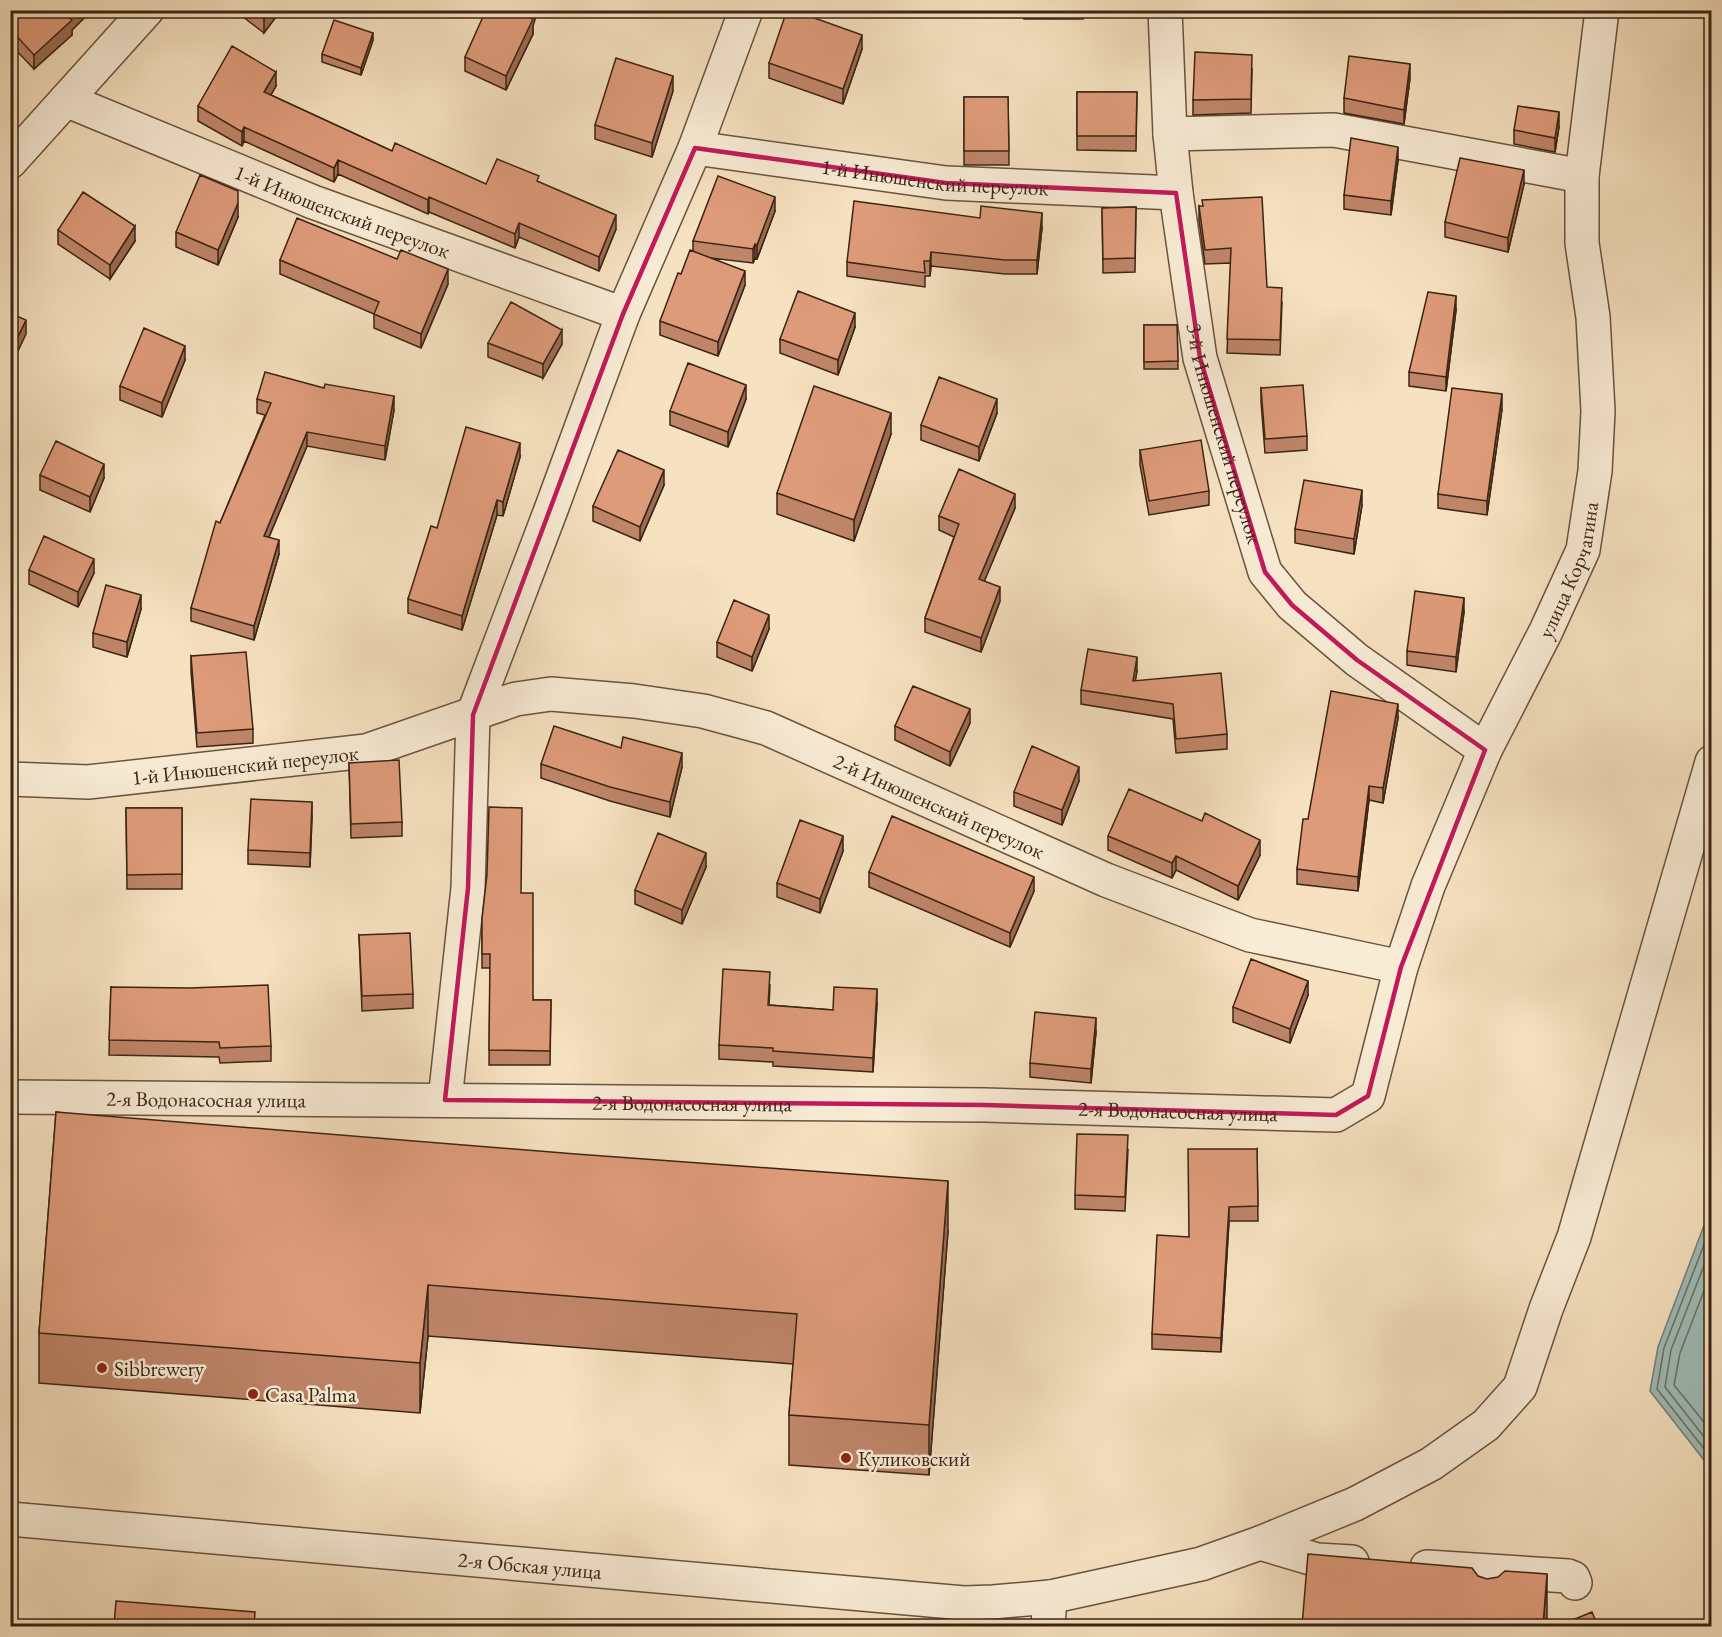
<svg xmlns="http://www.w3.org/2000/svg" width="1722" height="1637" viewBox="0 0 1722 1637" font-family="'EB Garamond',serif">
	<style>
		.water { fill: #9ebcb8; stroke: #767f76; stroke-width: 1.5 }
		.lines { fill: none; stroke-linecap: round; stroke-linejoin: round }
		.shore { stroke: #6c7066; stroke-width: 1.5 }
		.street-casing { stroke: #6a533e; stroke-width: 36 }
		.street { stroke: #f9ecd6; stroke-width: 33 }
		.wall { fill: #bf8569; stroke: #3b2413; stroke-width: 1.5 }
		.shaded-wall { fill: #9b6c55; stroke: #3b2413; stroke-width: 1.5 }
		.building { fill: #de9b7a; stroke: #3b2413; stroke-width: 1.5 }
		.marked { fill: none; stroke: #c2185b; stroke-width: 4.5; stroke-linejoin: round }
		.poi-dot { fill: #8f2418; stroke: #f9ecd6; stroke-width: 2 }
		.labels { text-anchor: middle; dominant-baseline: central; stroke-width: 5; stroke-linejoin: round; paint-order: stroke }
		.street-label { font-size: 21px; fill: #3b2413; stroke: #f9ecd6 }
		.poi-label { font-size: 21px; fill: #3b2413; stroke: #f9ecd6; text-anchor: start }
	</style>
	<rect width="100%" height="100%" fill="#f6e1c0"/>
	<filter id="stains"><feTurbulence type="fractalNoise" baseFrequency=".00333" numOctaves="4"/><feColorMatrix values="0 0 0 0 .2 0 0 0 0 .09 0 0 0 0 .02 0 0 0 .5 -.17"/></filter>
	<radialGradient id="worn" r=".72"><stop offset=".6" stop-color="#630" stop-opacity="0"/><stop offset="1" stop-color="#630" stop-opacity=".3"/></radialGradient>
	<path class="water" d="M 1711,1207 L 1712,1469 L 1711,1469 L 1650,1391 L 1658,1347 Z"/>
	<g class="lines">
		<path class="shore" d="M 1712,1224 L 1664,1348 L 1657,1389 L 1712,1459
			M 1712,1245 L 1671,1350 L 1665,1387 L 1712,1447
			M 1712,1270 L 1680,1353 L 1674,1385 L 1712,1432"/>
		<g class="street-casing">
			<g id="street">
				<path id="s1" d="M 1165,10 L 1170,134 L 1176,193 L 1200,358 L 1265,572 L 1292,605 L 1357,660 L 1485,750"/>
				<path id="s2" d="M 66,100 L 313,202 L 623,314"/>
				<path d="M 1170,134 L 1334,130 L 1582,176"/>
				<path id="s3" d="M 695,148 L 946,183 L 1176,193"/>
				<path d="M 10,162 L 147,10"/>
				<path id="s4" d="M 10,779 L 88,782 L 366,751 L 516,699 L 551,694 L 634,701 L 703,711 L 766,728 L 1106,880 L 1250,935 L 1401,967"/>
				<path id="s5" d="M 10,1097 L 985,1105 L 1336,1115 L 1368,1096 L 1401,967 L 1428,886 L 1485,750 L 1546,631 L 1583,550 L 1595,471 L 1598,411 L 1593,317 L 1582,243 L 1582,176 L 1602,10"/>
				<path d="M 445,1100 L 468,888 L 473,715 L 552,507 L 623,314 L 695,148 L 746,10"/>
				<path id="s6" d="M 10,1519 L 964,1603 L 993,1602 L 1050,1597 L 1201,1564 L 1260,1543 L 1355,1504 L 1431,1464 L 1486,1425 L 1520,1387 L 1546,1309 L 1574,1237 L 1712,762"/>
				<path d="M 1260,1543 L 1317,1560 L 1352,1562"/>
				<path d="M 1427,1567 L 1568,1576 L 1573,1578 L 1575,1583"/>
				<path d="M 1048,1626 L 1050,1597"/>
			</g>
		</g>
		<use href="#street" class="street"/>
	</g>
	<path class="wall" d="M 10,10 L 92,10 L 72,30 L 72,35 L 34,69 L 10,44 Z
		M 234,10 L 281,10 L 264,33 Z
		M 1024,10 L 1083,10 L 1083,19 L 1024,19 Z
		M 1653,10 L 1673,10 L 1672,14 Z
		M 533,26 L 533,34 L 506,90 L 465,71 L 465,57 Z
		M 373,40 L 361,75 L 322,62 L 322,54 Z
		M 862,49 L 843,104 L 769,78 L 769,63 Z
		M 1252,69 L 1251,113 L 1193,115 L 1193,100 Z
		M 1410,78 L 1404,124 L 1344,113 L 1344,98 Z
		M 276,86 L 271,95 L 392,151 L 486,184 L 539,182 L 616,229 L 599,271 L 519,237 L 515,248 L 429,212 L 428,214 L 338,174 L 334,182 L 244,141 L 242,146 L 198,121 L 198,106 Z
		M 673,91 L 652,157 L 595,139 L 595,125 Z
		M 1077,92 L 1137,92 L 1136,151 L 1077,150 Z
		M 964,97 L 1008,97 L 1009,165 L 964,165 Z
		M 1559,127 L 1555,152 L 1514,144 L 1514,130 Z
		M 1398,161 L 1391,215 L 1344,209 L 1344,195 Z
		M 1524,184 L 1508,252 L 1445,237 L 1445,222 Z
		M 1199,206 L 1267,287 L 1282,302 L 1280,355 L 1227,353 L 1231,263 L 1205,264 L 1199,220 Z
		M 1136,207 L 1135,272 L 1103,273 L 1102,208 Z
		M 775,211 L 757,259 L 755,258 L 753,263 L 711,258 L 745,285 L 718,356 L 660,335 L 660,321 L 681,274 L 693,251 L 693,241 Z
		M 238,217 L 218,265 L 176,247 L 176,232 Z
		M 1042,228 L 1037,274 L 1005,274 L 931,266 L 930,276 L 925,276 L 925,287 L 847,276 L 847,262 Z
		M 58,230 L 135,241 L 110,279 L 58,244 Z
		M 397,259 L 448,284 L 421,348 L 374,328 L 374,314 L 280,274 L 280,260 Z
		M 1456,310 L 1446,391 L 1409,386 L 1409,372 Z
		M 1144,325 L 1177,325 L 1178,369 L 1144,369 Z
		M 855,327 L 838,375 L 780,353 L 780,339 Z
		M 488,343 L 562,344 L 543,378 L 488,357 Z
		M 185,360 L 162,417 L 120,400 L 120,386 Z
		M 1261,388 L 1307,436 L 1307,450 L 1265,453 L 1261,402 Z
		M 257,399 L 394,410 L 385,460 L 307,446 L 269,537 L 279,554 L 254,640 L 191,621 L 191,608 L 220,523 L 265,415 L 257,413 Z
		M 746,399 L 728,447 L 670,425 L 670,411 Z
		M 1502,409 L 1487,515 L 1438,508 L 1438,494 Z
		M 997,413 L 979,461 L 921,440 L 921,425 Z
		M 891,434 L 854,541 L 777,514 L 777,493 Z
		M 1140,450 L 1209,491 L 1209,505 L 1149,515 L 1140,465 Z
		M 520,457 L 503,516 L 497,515 L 462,630 L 408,613 L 408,599 L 437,528 Z
		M 40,475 L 104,478 L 90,512 L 40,490 Z
		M 664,485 L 640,541 L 593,521 L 593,506 Z
		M 1362,505 L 1354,554 L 1295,543 L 1295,529 Z
		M 1015,508 L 984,581 L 1000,601 L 981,652 L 925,632 L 925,618 L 954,537 L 939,530 L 939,516 Z
		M 29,570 L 94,573 L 78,607 L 29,584 Z
		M 141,609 L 127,657 L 93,647 L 93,633 Z
		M 1464,612 L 1456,672 L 1407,665 L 1407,651 Z
		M 769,629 L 752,671 L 717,657 L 717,642 Z
		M 191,656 L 253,729 L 253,743 L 197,747 L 191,671 Z
		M 1137,671 L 1135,681 L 1227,734 L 1227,749 L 1176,753 L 1173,719 L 1081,704 L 1081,690 Z
		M 1398,718 L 1383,803 L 1369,800 L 1358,891 L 1297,884 L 1297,869 L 1308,819 Z
		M 970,723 L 950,766 L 895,740 L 895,726 Z
		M 349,763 L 402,822 L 402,836 L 351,838 Z
		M 541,764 L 682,767 L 670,817 L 610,801 L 541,778 Z
		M 1079,781 L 1062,825 L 1014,806 L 1014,792 Z
		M 126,808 L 182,808 L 182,889 L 127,889 Z
		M 312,816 L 310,867 L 248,864 L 248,850 Z
		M 1108,836 L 1260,855 L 1238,900 L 1176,870 L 1172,878 L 1108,850 Z
		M 843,851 L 820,913 L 777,897 L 777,883 Z
		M 706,867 L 682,924 L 635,904 L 635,890 Z
		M 869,872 L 1034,891 L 1010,947 L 869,887 Z
		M 521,893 L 533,1000 L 551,1000 L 550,1065 L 489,1065 L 490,968 L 482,968 L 482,919 Z
		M 359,935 L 413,994 L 413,1008 L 362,1011 Z
		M 770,986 L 769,1005 L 833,1010 L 877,1003 L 873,1072 L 773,1066 L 773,1062 L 719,1059 L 719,1045 Z
		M 111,987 L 271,1046 L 271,1061 L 220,1063 L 219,1057 L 109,1055 Z
		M 1308,995 L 1290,1043 L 1233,1022 L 1233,1007 Z
		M 1096,1032 L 1091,1083 L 1030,1077 L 1030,1063 Z
		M 56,1112 L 948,1231 L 929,1475 L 789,1465 L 789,1415 L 793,1364 L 428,1336 L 420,1413 L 39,1383 L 39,1333 Z
		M 1257,1149 L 1258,1221 L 1229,1221 L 1221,1352 L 1152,1349 L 1152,1334 L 1189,1237 Z
		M 1128,1150 L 1125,1211 L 1075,1209 L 1075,1195 Z"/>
	<path class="shaded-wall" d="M 77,10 L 92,10 L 72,30 L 72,35 L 34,69 L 34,55 Z
		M 270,10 L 281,10 L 264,33 L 264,19 Z
		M 533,10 L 538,10 L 533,26 L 533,34 L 506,90 L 506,76 Z
		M 373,33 L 373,40 L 361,75 L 361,68 Z
		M 862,35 L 862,49 L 843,104 L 843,89 Z
		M 1410,64 L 1410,78 L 1404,124 L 1404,110 Z
		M 276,72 L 276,86 L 264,107 L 264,92 Z
		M 673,76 L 673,91 L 652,157 L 652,143 Z
		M 1559,112 L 1559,127 L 1555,152 L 1555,138 Z
		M 244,127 L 244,141 L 242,146 L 242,132 Z
		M 1398,147 L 1398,161 L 1391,215 L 1391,201 Z
		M 338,160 L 338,174 L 334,182 L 334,168 Z
		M 1524,170 L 1524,184 L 1508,252 L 1508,238 Z
		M 429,197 L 429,212 L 428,214 L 428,200 Z
		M 775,197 L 775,211 L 757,259 L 757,245 Z
		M 238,203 L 238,217 L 218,265 L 218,250 Z
		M 1042,213 L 1042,228 L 1037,274 L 1037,260 Z
		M 616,215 L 616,229 L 599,271 L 599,257 Z
		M 519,223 L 519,237 L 515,248 L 515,234 Z
		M 135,226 L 135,241 L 110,279 L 110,265 Z
		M 755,244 L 755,258 L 753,263 L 753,249 Z
		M 931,252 L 931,266 L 930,276 L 930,261 Z
		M 448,269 L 448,284 L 421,348 L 421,334 Z
		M 745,271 L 745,285 L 718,356 L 718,342 Z
		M 1456,296 L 1456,310 L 1446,391 L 1446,377 Z
		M 855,313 L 855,327 L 838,375 L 838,360 Z
		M 26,320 L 26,334 L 10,368 L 10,353 Z
		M 562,330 L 562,344 L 543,378 L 543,364 Z
		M 185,346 L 185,360 L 162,417 L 162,403 Z
		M 746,385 L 746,399 L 728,447 L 728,432 Z
		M 1502,394 L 1502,409 L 1487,515 L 1487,501 Z
		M 394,396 L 394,410 L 385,460 L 385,446 Z
		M 997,399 L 997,413 L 979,461 L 979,447 Z
		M 891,413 L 891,434 L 854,541 L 854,520 Z
		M 307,432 L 307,446 L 264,549 L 264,536 Z
		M 520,443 L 520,457 L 503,516 L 503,502 Z
		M 104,464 L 104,478 L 90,512 L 90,497 Z
		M 664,470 L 664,485 L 640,541 L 640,527 Z
		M 1362,490 L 1362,505 L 1354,554 L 1354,539 Z
		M 1015,494 L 1015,508 L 979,594 L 979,579 Z
		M 497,500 L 497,515 L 462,630 L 462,616 Z
		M 279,540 L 279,554 L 254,640 L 254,626 Z
		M 94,559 L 94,573 L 78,607 L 78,592 Z
		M 1000,587 L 1000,601 L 981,652 L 981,638 Z
		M 141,595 L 141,609 L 127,657 L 127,642 Z
		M 1464,598 L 1464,612 L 1456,672 L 1456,657 Z
		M 769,615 L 769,629 L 752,671 L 752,657 Z
		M 1137,657 L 1137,671 L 1133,695 L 1133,681 Z
		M 1398,704 L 1398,718 L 1383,803 L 1383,788 Z
		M 970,709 L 970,723 L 950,766 L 950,752 Z
		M 682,753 L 682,767 L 670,817 L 670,802 Z
		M 1079,767 L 1079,781 L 1062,825 L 1062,810 Z
		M 1369,786 L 1369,800 L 1358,891 L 1358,877 Z
		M 312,802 L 312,816 L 310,867 L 310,853 Z
		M 843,836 L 843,851 L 820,913 L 820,899 Z
		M 1260,840 L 1260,855 L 1238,900 L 1238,886 Z
		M 706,853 L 706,867 L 682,924 L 682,910 Z
		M 1176,856 L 1176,870 L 1172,878 L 1172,863 Z
		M 1034,877 L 1034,891 L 1010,947 L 1010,933 Z
		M 1308,981 L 1308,995 L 1290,1043 L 1290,1029 Z
		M 877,989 L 877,1003 L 873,1072 L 873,1058 Z
		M 1096,1018 L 1096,1032 L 1091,1083 L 1091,1069 Z
		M 948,1181 L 948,1231 L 929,1475 L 929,1425 Z
		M 1229,1207 L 1229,1221 L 1221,1352 L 1221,1338 Z
		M 428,1285 L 428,1336 L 420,1413 L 420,1363 Z
		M 1547,1574 L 1547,1626 L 1543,1626 Z"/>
	<path class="building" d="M 10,10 L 77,10 L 69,18 L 72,20 L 34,55 L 10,29 Z
		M 253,10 L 270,10 L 264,19 Z
		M 486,10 L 533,10 L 530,18 L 533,19 L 506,76 L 465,57 Z
		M 787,10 L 792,10 L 862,35 L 843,89 L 769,63 Z
		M 334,20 L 373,33 L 361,68 L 322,54 Z
		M 232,46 L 276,72 L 264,92 L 392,151 L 395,143 L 486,184 L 497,159 L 539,176 L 537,181 L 616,215 L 599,257 L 519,223 L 515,234 L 429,197 L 428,200 L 338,160 L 334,168 L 244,127 L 242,132 L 198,106 Z
		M 1195,52 L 1252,55 L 1251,99 L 1193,100 Z
		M 1349,56 L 1410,64 L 1404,110 L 1344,98 Z
		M 616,58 L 673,76 L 652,143 L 595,125 Z
		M 1077,92 L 1137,92 L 1136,136 L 1077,136 Z
		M 964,97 L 1008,97 L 1009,151 L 964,151 Z
		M 1518,106 L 1559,112 L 1555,138 L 1514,130 Z
		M 1351,138 L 1398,147 L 1391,201 L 1344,195 Z
		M 1460,158 L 1524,170 L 1508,238 L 1445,222 Z
		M 200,175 L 238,191 L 238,203 L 218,250 L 176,232 Z
		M 718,176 L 775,197 L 757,245 L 755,244 L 753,249 L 693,241 Z
		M 83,192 L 135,226 L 110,265 L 58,230 Z
		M 1262,197 L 1267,287 L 1282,288 L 1280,340 L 1227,339 L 1231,248 L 1205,250 L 1199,206 L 1203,206 L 1202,200 Z
		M 854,201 L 980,218 L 981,206 L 1042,213 L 1037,260 L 1005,260 L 931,252 L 930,261 L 924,261 L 925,273 L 847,262 Z
		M 1136,207 L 1135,258 L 1103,259 L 1102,208 Z
		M 297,218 L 397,259 L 401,250 L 448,269 L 421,334 L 374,314 L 379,302 L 280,260 Z
		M 690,250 L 745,271 L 718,342 L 660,321 L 678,273 L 681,274 Z
		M 798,291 L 855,313 L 838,360 L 780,339 Z
		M 1428,292 L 1456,296 L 1446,377 L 1409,372 Z
		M 511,302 L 562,330 L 543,364 L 488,343 Z
		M 10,313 L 26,320 L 10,353 Z
		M 1144,325 L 1177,325 L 1178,361 L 1144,362 Z
		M 144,328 L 185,346 L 162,403 L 120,386 Z
		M 688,363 L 746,385 L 728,432 L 670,411 Z
		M 265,372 L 324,388 L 325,384 L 394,396 L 385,446 L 307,432 L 264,536 L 279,540 L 254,626 L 191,608 L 216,521 L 220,523 L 271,403 L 257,399 Z
		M 939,377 L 997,399 L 979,447 L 921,425 Z
		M 1303,385 L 1307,436 L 1265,439 L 1261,388 Z
		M 814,386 L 891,413 L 854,520 L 777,493 Z
		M 1452,388 L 1502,394 L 1487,501 L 1438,494 Z
		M 466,427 L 520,443 L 503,502 L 497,500 L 462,616 L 408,599 L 431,526 L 437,528 Z
		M 1201,440 L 1209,491 L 1149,501 L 1140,450 Z
		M 56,441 L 104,464 L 90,497 L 40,475 Z
		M 618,450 L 664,470 L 640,527 L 593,506 Z
		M 959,469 L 1015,494 L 979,579 L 1000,587 L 981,638 L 925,618 L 959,524 L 939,516 Z
		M 1304,480 L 1362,490 L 1354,539 L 1295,529 Z
		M 44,536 L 94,559 L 78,592 L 29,570 Z
		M 106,585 L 141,595 L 127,642 L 93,633 Z
		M 1415,591 L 1464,598 L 1456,657 L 1407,651 Z
		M 734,600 L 769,615 L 752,657 L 717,642 Z
		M 1088,649 L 1137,657 L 1133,681 L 1221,673 L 1227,734 L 1176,739 L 1173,704 L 1081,690 Z
		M 246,652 L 253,729 L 197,733 L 191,656 Z
		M 913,686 L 970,709 L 950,752 L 895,726 Z
		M 1331,691 L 1398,704 L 1383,788 L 1369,786 L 1358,877 L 1297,869 L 1303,819 L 1308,819 Z
		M 554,726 L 621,748 L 623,737 L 682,753 L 670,802 L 610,787 L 541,764 Z
		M 1032,746 L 1079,767 L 1062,810 L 1014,792 Z
		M 399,760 L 402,822 L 351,824 L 349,763 Z
		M 1129,789 L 1202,821 L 1205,813 L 1260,840 L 1238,886 L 1176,856 L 1172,863 L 1108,836 Z
		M 251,799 L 312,802 L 310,853 L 248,850 Z
		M 489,807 L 522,808 L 521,893 L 533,893 L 533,1000 L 551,1000 L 550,1051 L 489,1050 L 490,954 L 482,954 L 482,919 L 487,874 Z
		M 126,808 L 182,808 L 182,874 L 127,875 Z
		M 892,816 L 1034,877 L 1010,933 L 869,872 Z
		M 800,820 L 843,836 L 820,899 L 777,883 Z
		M 658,833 L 706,853 L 682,910 L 635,890 Z
		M 410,933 L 413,994 L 362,996 L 359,935 Z
		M 1251,959 L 1308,981 L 1290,1029 L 1233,1007 Z
		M 723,969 L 770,972 L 768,1005 L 833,1010 L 834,987 L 877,989 L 873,1058 L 773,1051 L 773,1048 L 719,1045 Z
		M 268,985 L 271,1046 L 220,1048 L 219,1042 L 109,1040 L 111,987 L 190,988 Z
		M 1035,1012 L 1096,1018 L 1091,1069 L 1030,1063 Z
		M 56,1112 L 576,1154 L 948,1181 L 929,1425 L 789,1415 L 797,1314 L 428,1285 L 420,1363 L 39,1333 Z
		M 1077,1134 L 1128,1135 L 1125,1197 L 1075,1195 Z
		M 1188,1149 L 1257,1149 L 1258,1206 L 1229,1207 L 1221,1338 L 1152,1334 L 1157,1235 L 1189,1237 Z
		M 1308,1554 L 1472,1568 L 1478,1576 L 1487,1579 L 1498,1577 L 1505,1571 L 1547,1574 L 1543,1626 L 1302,1626 Z
		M 116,1601 L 255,1612 L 254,1626 L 114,1626 Z
		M 1592,1612 L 1598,1626 L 1558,1626 Z
		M 437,1624 L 478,1626 L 436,1626 Z"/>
	<path class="marked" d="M 695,148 L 946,183 L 1176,193 L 1200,358 L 1265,572 L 1292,605 L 1357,660 L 1485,750 L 1401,967 L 1368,1096 L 1336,1115 L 985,1105 L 445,1100 L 468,888 L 473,715 L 623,314 Z"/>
	<g class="poi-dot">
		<circle cx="102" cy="1368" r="6"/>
		<circle cx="253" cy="1394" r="6"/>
		<circle cx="846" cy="1458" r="6"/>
	</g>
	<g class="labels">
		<g class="street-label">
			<text stroke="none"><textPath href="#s3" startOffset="242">1-й Инюшенский переулок</textPath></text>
			<text stroke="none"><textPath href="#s2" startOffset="298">1-й Инюшенский переулок</textPath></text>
			<text stroke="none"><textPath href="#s1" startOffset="429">3-й Инюшенский переулок</textPath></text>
			<text stroke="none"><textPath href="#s5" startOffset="1929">улица Корчагина</textPath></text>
			<text stroke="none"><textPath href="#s4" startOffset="236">1-й Инюшенский переулок</textPath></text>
			<text stroke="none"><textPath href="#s4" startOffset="960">2-й Инюшенский переулок</textPath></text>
			<text stroke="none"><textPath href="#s5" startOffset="196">2-я Водонасосная улица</textPath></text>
			<text stroke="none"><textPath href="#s5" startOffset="682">2-я Водонасосная улица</textPath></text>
			<text stroke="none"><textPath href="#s5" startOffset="1168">2-я Водонасосная улица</textPath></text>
			<text stroke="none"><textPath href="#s6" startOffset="522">2-я Обская улица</textPath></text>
		</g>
		<g class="poi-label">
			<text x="114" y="1368">Sibbrewery</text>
			<text x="265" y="1394">Casa Palma</text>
			<text x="858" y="1458">Куликовский</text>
		</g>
	</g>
	<rect width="1722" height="1637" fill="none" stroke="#f6e1c0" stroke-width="36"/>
	<rect x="12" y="12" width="1698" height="1613" fill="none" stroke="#3b2413" stroke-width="3"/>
	<rect x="18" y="18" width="1686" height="1601" fill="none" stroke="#3b2413" stroke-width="1.5"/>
	<rect width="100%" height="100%" filter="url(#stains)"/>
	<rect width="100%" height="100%" fill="url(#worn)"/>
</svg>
